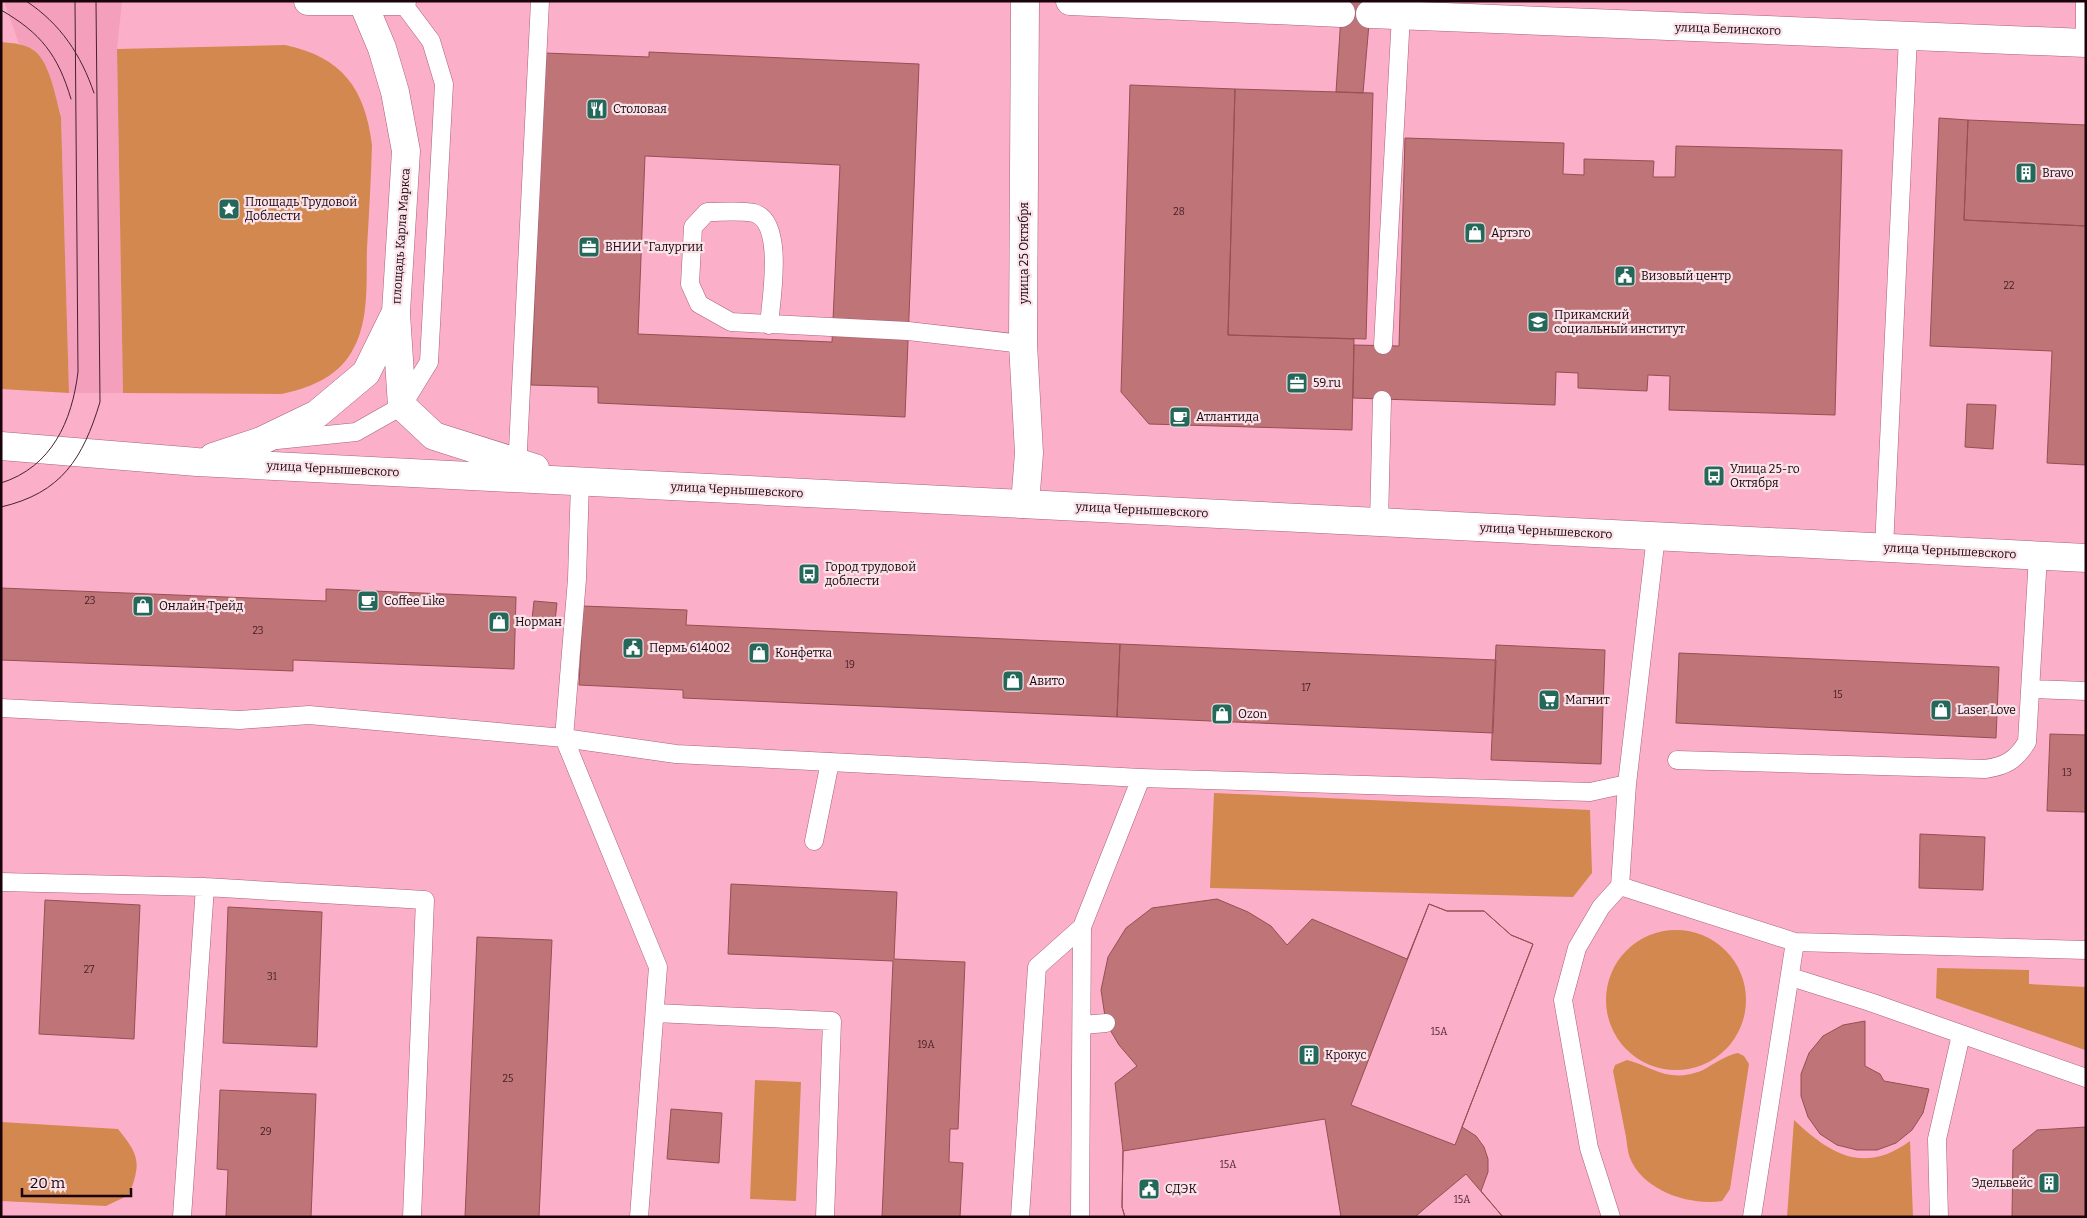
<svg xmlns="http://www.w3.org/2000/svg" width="2087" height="1218" viewBox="0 0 2087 1218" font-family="Bitter,serif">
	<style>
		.built { fill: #f4a0bd }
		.green { fill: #d2884e }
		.building { fill: #bf7477; stroke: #964f53; fill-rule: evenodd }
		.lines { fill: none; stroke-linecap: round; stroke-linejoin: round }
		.service-casing { stroke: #a7627b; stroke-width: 19 }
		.minor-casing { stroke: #a7627b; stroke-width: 29 }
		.primary-casing { stroke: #a7627b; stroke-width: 29 }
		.service { stroke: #fff; stroke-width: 18 }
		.minor { stroke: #fff; stroke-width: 28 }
		.primary { stroke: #fff; stroke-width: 28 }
		.tram { stroke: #44232e; stroke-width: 1 }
		.labels { text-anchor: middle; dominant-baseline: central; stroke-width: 4.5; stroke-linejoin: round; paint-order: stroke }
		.number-label { font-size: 10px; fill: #431f26 }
		.street-label { font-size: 12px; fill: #1a030b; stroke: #fae2e9 }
		.poi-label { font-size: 12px; fill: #1a030b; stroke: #fae2e9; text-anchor: start }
	</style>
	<rect width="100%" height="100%" fill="#fcafc9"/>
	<path class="built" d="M 4,1 L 122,1 L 117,49 L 123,393 L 69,393 L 61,117 L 52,84 L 38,54 L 19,44 Z"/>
	<path class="green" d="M 1,42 C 13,43 29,44 38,54 C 51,69 56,99 61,117 L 69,393 L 1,389 Z
		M 285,45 C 342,57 365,88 372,145 C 371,179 369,214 367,248 C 366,281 370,323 351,353 C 336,378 307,389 281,394 L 123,393 L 117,49 Z
		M 1214,793 L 1590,810 L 1592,873 L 1573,897 L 1210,888 Z
		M1606 1000a70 70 0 1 1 140 0a70 70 0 1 1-140 0Z
		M 1937,968 L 2029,970 L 2029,984 L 2086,987 L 2085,1050 L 1936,998 Z
		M 1738,1053 L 1744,1056 L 1749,1064 L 1730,1189 L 1722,1201 C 1690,1206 1643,1191 1630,1158 C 1627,1150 1627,1140 1625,1132 C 1621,1111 1617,1091 1613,1071 L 1615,1065 L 1627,1060 C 1656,1068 1669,1084 1703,1070 C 1714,1064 1726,1055 1738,1053 Z
		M 755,1080 L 801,1082 L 796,1201 L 750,1199 Z
		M 1794,1120 C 1830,1154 1864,1175 1910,1141 L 1913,1217 L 1787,1217 Z
		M 1,1122 L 118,1129 C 140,1156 141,1163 129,1195 L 106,1206 L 1,1201 Z"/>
	<path class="building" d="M 1342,1 L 1371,1 L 1363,93 L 1336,92 Z
		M 649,52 L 919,64 L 905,417 L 598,403 L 598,387 L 531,385 L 545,53 L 649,57 ZM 645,156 L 840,165 L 832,342 L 638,334 Z
		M 1130,85 L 1235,89 L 1228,335 L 1354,339 L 1352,430 L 1149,424 L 1121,392 Z
		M 1235,89 L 1373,93 L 1366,339 L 1228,335 Z
		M 1939,118 L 1968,120 L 1964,220 L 2086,226 L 2086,465 L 2047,463 L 2052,351 L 1930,346 Z
		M 1968,120 L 2086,125 L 2086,226 L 1964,220 Z
		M 1405,138 L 1564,143 L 1563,174 L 1584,175 L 1584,159 L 1654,161 L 1653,177 L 1675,177 L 1676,146 L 1842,150 L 1835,415 L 1669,410 L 1670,376 L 1648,375 L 1647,391 L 1578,388 L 1578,373 L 1556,372 L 1555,405 L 1353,398 L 1354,345 L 1399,346 Z
		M 1967,404 L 1996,405 L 1993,449 L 1965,447 Z
		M 1,588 L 326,601 L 326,589 L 516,597 L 514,669 L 293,660 L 293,671 L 1,660 Z
		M 534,601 L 557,603 L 555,621 L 532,619 Z
		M 583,606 L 687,610 L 686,625 L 1120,644 L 1117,717 L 683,698 L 683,690 L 579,685 Z
		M 1120,644 L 1496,660 L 1493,733 L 1117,717 Z
		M 1496,645 L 1605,650 L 1601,764 L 1491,760 Z
		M 1679,653 L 1999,667 L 1996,738 L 1676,723 Z
		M 2050,734 L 2086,735 L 2086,812 L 2047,811 Z
		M 1920,834 L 1985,837 L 1983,890 L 1919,888 Z
		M 731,884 L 897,892 L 894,959 L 965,962 L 958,1129 L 950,1129 L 949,1162 L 963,1163 L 960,1217 L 882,1217 L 893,961 L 728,954 Z
		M 1217,899 L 1248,912 L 1271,926 L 1287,945 L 1312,919 L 1407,959 L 1429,904 L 1447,911 L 1484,911 L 1511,935 L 1533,944 L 1462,1127 L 1476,1136 L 1484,1147 L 1488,1159 L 1488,1172 L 1481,1191 L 1503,1217 L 1125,1217 L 1122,1207 L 1123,1151 L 1115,1083 L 1137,1066 L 1119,1045 L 1106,1023 L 1101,990 L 1108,957 L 1126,928 L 1152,908 Z
		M 45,900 L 140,905 L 134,1039 L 39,1034 Z
		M 1429,904 L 1447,911 L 1484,911 L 1511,935 L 1533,944 L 1455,1145 L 1351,1105 Z
		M 228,907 L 322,912 L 317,1047 L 223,1043 Z
		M 477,937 L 552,940 L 539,1217 L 465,1217 Z
		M 1865,1021 L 1865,1066 L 1880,1074 L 1884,1081 L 1929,1089 L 1923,1113 L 1912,1130 L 1896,1143 L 1877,1150 L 1857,1150 L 1837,1145 L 1820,1134 L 1808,1117 L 1801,1096 L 1801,1074 L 1809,1053 L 1823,1036 L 1843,1025 Z
		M 220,1090 L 316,1094 L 311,1217 L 226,1217 L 228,1170 L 217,1169 Z
		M 671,1109 L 722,1113 L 719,1163 L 667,1159 Z
		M 1325,1119 L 1341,1217 L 1125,1217 L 1122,1207 L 1123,1151 Z
		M 2086,1127 L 2086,1217 L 2012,1217 L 2013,1150 L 2037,1130 Z
		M 1466,1174 L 1503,1217 L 1415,1217 L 1424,1209 Z"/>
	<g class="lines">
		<g class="service-casing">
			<path id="service" d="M 2085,43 L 2085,1
				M 769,325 C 771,300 785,222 754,213 C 740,210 721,212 707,212 L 693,227 L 690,284 L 699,304 L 731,322 L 908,331 L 1023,344
				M 1383,345 L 1401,15
				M 277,440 L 356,432 L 402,406 L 429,362 L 444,84 L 431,41 L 401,1
				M 517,470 L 540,1
				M 580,482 L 577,579 L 564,738 L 658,967 L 639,1217
				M 1379,522 L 1382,400
				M 1884,548 L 1908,37
				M 2031,689 L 2086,691
				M 1,708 L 240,720 L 309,715 L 564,738 L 676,754 L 1141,778 L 1590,792 L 1627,784
				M 1677,760 L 1985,769 C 2006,766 2016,760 2027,742 L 2038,556
				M 814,841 L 830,762
				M 1,882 L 205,887 L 425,900 L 412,1217
				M 1620,886 L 1795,942 L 2086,950
				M 1791,977 L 1870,1002 L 2086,1078
				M 655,1013 L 832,1021 L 825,1217
				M 1083,1025 L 1106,1023
				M 182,1217 L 205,887
				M 1020,1217 L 1037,967 L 1082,927
				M 1080,1217 L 1082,927 L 1141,778
				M 1611,1217 L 1589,1148 L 1563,1000 L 1577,948 L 1601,907 L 1620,886 L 1627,784 L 1656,536
				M 1752,1217 L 1795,942
				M 1939,1217 L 1937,1139 L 1961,1035"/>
		</g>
		<g class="minor-casing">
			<path id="minor" d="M 1025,504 L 1029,453 L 1023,344 L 1025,1"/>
		</g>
		<g class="primary-casing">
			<path id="primary" d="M 308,1 L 402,1
				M 1070,1 L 1341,13
				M 1370,14 L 2086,43
				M 396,314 L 402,406 L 434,436 L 535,468
				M 1,446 L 197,462 L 2086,558
				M 213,457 L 261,441 L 317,414 L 366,373 L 396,312 L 406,151 L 395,92 L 382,48 L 363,3"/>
		</g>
		<use href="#service" class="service"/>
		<use href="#minor" class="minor"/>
		<use href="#primary" class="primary"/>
		<path class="tram" d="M 26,1 C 61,24 81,55 94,93
			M 1,10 C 41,33 58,55 71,99
			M 1,483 C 52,467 72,421 78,372 L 75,1
			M 1,507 C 62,493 83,458 100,402 L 96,1"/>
	</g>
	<defs>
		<g id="restaurant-square" transform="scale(1.125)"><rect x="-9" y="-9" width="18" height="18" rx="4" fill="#24685a" stroke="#fae2e9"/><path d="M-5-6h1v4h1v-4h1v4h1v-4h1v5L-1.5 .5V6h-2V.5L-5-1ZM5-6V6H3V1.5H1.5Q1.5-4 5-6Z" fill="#fff"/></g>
		<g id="building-square" transform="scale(1.125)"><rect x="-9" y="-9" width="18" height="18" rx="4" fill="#24685a" stroke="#fae2e9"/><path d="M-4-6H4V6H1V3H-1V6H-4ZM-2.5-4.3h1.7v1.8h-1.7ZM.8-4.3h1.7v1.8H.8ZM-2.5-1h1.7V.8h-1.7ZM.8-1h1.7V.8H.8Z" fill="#fff"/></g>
		<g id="sight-square" transform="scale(1.125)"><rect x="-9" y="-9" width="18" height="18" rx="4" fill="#24685a" stroke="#fae2e9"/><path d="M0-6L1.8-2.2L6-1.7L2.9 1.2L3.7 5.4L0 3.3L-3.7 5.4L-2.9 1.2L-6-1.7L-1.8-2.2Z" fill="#fff"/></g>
		<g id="shop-square" transform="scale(1.125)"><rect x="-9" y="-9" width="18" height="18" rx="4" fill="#24685a" stroke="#fae2e9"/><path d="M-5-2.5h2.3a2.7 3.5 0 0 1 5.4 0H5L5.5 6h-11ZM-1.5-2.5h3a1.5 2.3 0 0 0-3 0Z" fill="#fff"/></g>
		<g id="office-square" transform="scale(1.125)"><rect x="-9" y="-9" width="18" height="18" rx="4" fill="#24685a" stroke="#fae2e9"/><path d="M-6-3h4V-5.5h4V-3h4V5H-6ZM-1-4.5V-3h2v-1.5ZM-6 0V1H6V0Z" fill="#fff"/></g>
		<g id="civic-square" transform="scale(1.125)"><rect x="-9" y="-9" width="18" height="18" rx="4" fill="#24685a" stroke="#fae2e9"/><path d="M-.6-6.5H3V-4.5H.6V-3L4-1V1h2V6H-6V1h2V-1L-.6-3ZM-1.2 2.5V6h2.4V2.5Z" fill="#fff"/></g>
		<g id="university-square" transform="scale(1.125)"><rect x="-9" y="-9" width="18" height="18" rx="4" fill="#24685a" stroke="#fae2e9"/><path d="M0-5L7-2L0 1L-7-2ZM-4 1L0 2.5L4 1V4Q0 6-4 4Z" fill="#fff"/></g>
		<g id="cafe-square" transform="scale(1.125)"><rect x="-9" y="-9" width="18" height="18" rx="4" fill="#24685a" stroke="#fae2e9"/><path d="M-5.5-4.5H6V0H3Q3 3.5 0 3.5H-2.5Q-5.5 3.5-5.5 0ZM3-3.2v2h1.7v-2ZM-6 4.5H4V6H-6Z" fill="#fff"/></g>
		<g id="bus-square" transform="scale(1.125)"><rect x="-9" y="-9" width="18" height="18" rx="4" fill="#24685a" stroke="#fae2e9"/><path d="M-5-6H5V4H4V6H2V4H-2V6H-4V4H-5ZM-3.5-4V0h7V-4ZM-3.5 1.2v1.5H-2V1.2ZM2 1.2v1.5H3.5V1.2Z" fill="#fff"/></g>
		<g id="supermarket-square" transform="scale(1.125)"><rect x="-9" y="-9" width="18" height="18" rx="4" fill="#24685a" stroke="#fae2e9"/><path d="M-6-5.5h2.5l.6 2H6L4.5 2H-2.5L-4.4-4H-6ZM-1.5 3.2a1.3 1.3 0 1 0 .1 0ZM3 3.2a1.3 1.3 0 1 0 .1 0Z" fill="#fff"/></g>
	</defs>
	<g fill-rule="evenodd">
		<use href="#restaurant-square" x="597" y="109"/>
		<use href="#building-square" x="2026" y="173"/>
		<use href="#sight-square" x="229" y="209"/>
		<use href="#shop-square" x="1475" y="233"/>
		<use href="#office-square" x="589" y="247"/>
		<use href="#civic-square" x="1625" y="276"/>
		<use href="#university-square" x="1538" y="322"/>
		<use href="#office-square" x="1297" y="383"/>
		<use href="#cafe-square" x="1180" y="417"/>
		<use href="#bus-square" x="1714" y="476"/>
		<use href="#bus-square" x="809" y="574"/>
		<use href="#cafe-square" x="368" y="601"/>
		<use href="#shop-square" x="143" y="606"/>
		<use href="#shop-square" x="499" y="622"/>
		<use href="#civic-square" x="633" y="648"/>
		<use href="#shop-square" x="759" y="653"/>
		<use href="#shop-square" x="1013" y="681"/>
		<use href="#supermarket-square" x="1549" y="700"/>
		<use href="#shop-square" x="1941" y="710"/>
		<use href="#shop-square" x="1222" y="714"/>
		<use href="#building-square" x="1309" y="1055"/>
		<use href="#building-square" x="2049" y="1183"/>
		<use href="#civic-square" x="1149" y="1189"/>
	</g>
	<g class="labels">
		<g class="number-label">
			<text x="1179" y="212">28</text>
			<text x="2009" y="286">22</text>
			<text x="90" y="601">23</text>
			<text x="258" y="631">23</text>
			<text x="850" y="665">19</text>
			<text x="1306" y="688">17</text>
			<text x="1838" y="695">15</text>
			<text x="2067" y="773">13</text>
			<text x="89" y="970">27</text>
			<text x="272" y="977">31</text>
			<text x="1439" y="1032">15А</text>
			<text x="926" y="1045">19А</text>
			<text x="508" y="1079">25</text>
			<text x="266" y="1132">29</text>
			<text x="1228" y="1165">15А</text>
			<text x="1462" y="1200">15А</text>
		</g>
		<g class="street-label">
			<text transform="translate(1728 29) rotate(2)">улица Белинского</text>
			<text transform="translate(401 236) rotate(-86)">площадь Карла Маркса</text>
			<text transform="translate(1024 253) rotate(-90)">улица 25 Октября</text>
			<text transform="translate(333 469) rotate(3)">улица Чернышевского</text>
			<text transform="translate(737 490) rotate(3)">улица Чернышевского</text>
			<text transform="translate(1142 510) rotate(3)">улица Чернышевского</text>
			<text transform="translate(1546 531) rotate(3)">улица Чернышевского</text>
			<text transform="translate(1950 551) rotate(3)">улица Чернышевского</text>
		</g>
		<g class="poi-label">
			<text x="613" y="109">Столовая</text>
			<text x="2042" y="173">Bravo</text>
			<text x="245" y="202">Площадь Трудовой<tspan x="245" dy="14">Доблести</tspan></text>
			<text x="1491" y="233">Артэго</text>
			<text x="605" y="247">ВНИИ "Галургии</text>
			<text x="1641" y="276">Визовый центр</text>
			<text x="1554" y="315">Прикамский<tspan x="1554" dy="14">социальный институт</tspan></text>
			<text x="1313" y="383">59.ru</text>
			<text x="1196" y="417">Атлантида</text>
			<text x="1730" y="469">Улица 25-го<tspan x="1730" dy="14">Октября</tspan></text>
			<text x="825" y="567">Город трудовой<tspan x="825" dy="14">доблести</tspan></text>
			<text x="384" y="601">Coffee Like</text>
			<text x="159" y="606">Онлайн Трейд</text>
			<text x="515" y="622">Норман</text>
			<text x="649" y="648">Пермь 614002</text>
			<text x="775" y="653">Конфетка</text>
			<text x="1029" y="681">Авито</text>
			<text x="1565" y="700">Магнит</text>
			<text x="1957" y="710">Laser Love</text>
			<text x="1238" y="714">Ozon</text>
			<text x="1325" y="1055">Крокус</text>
			<text x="2033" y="1183" text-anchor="end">Эдельвейс</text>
			<text x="1165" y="1189">СДЭК</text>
		</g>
	</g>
	<rect width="2087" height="1218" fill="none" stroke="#1a030b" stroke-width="5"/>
	<path d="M22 1188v8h109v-8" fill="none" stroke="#1a030b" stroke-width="2.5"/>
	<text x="30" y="1188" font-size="15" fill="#1a030b" stroke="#fae2e9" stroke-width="4" paint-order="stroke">20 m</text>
</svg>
